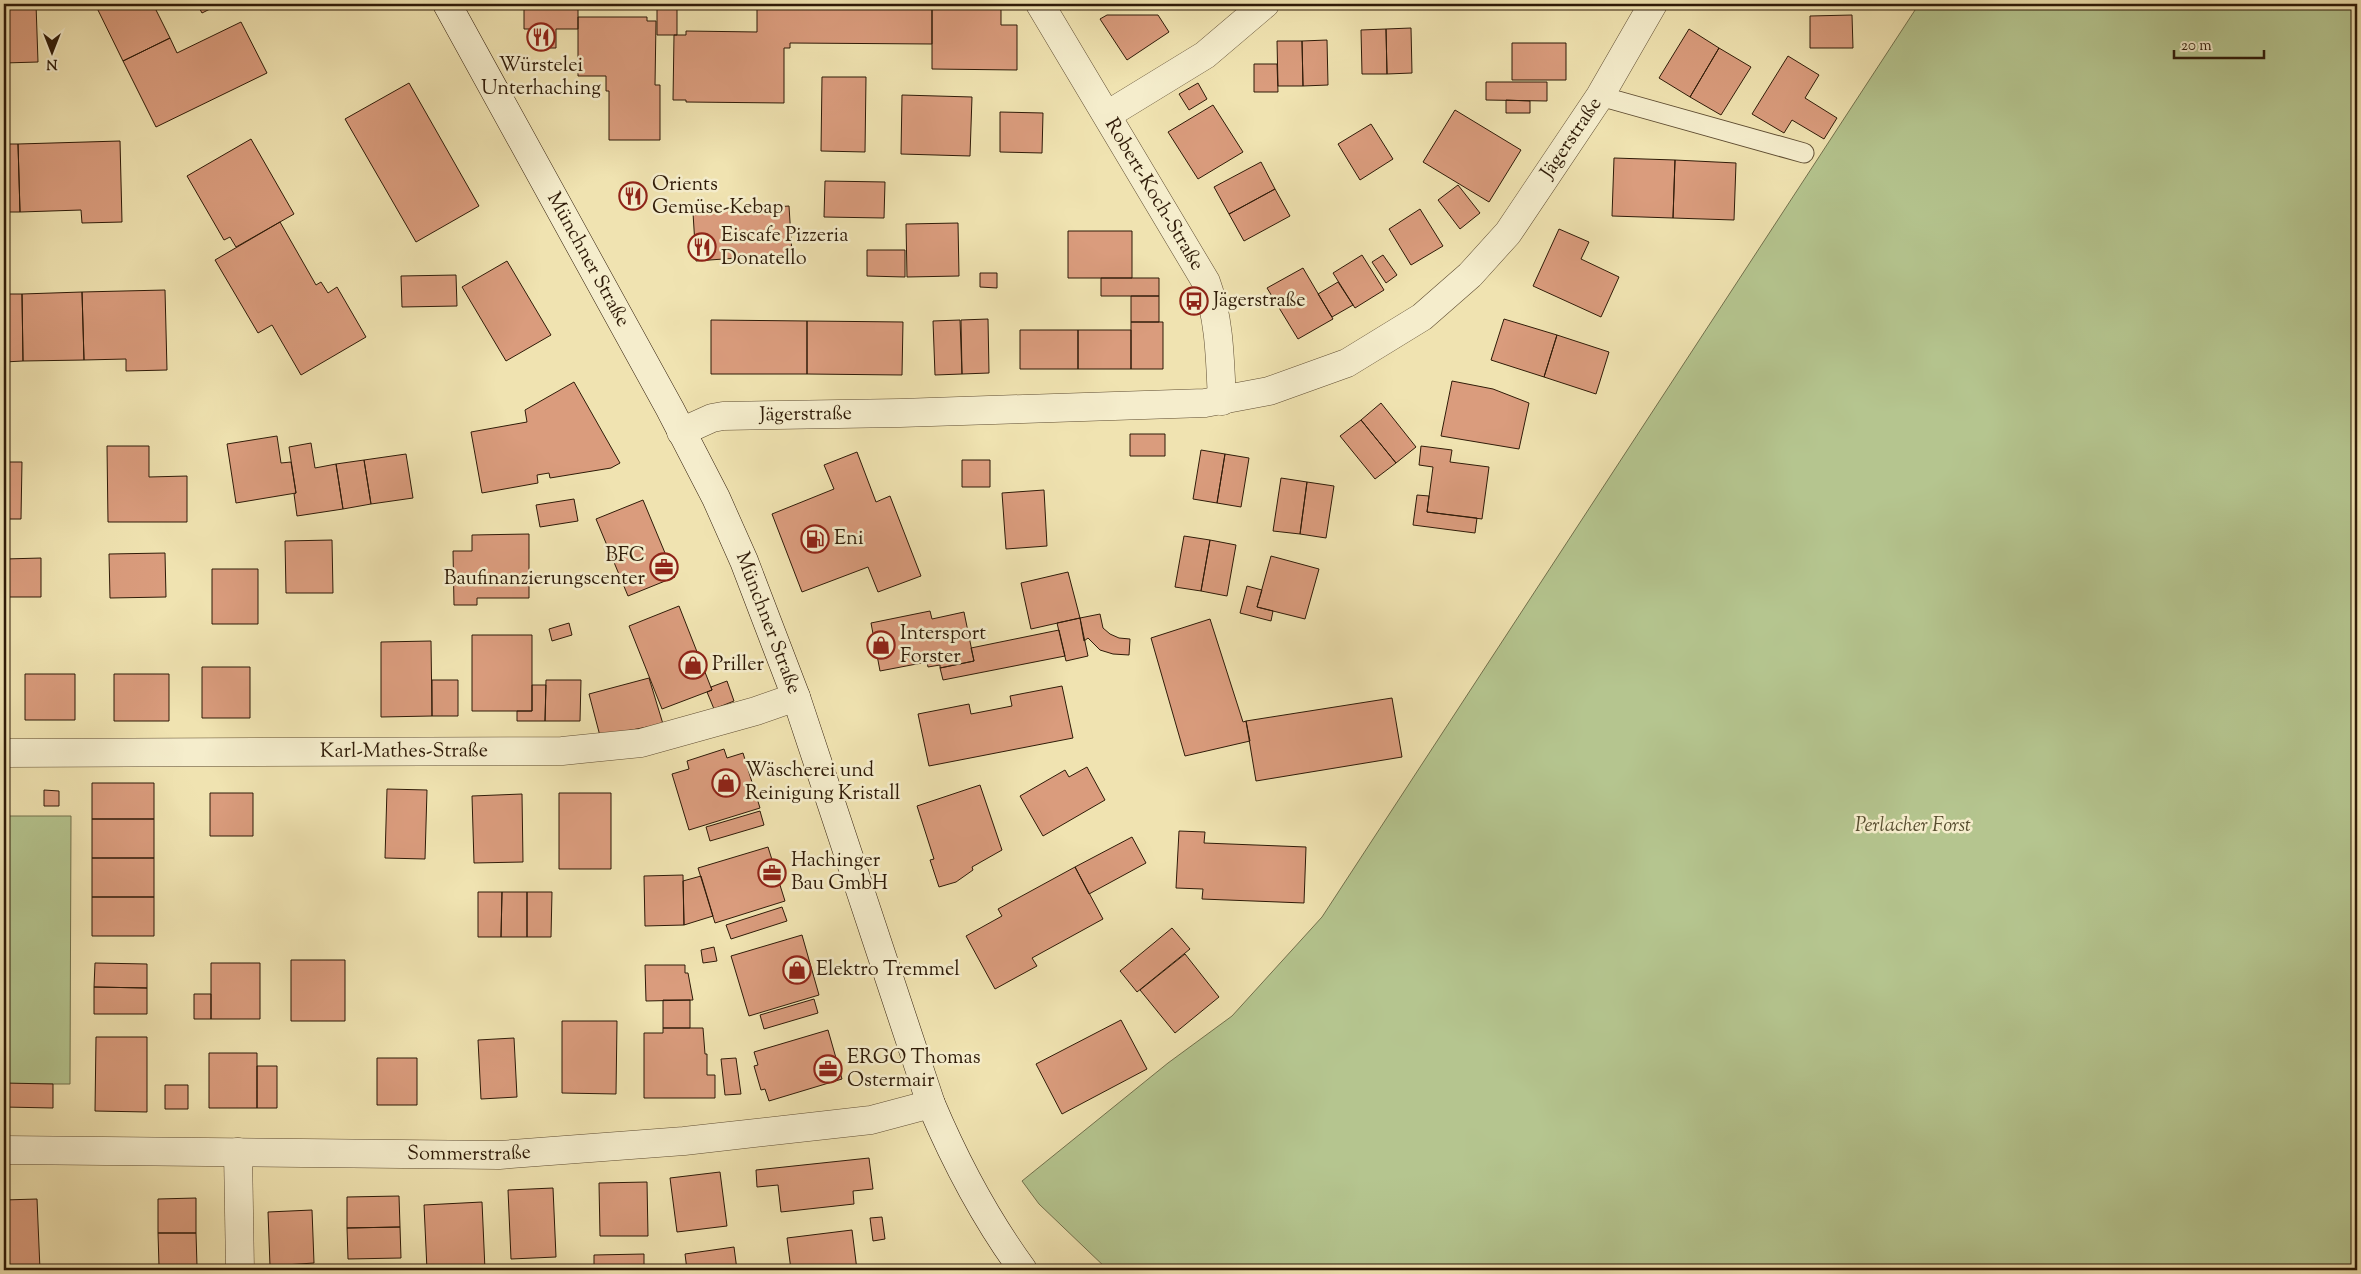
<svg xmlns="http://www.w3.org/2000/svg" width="2361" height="1274" viewBox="0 0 2361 1274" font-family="'Sorts Mill Goudy',serif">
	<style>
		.green { fill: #b5c58f; stroke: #72704c }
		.building { fill: #da9c7d; stroke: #2f1b08 }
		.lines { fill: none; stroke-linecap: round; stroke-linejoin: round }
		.lane-casing { stroke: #5f4d32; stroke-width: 21 }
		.street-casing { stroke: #5f4d32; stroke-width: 29 }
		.secondary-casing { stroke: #2f1b08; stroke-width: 29 }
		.lane { stroke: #f5edcc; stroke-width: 19 }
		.street { stroke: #f5edcc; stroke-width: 28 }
		.secondary { stroke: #f5edcc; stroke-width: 28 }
		.labels { text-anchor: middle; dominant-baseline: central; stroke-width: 5; stroke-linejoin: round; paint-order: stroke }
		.poi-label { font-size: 20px; fill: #2f1b08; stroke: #f5edcc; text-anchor: start }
		.street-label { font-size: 20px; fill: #2f1b08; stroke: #f5edcc }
		.park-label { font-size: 20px; font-style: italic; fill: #574e30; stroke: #f5edcc }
	</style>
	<rect width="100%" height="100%" fill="#f0e3b1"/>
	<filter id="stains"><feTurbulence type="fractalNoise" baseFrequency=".004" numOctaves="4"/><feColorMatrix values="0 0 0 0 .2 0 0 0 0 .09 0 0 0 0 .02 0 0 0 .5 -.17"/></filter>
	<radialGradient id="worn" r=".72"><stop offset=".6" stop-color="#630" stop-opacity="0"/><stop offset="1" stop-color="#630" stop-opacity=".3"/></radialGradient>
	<path class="green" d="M 1919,4 L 2357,4 L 2357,1270 L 1108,1270 L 1039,1204 L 1022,1181 L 1168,1063 L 1232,1016 L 1322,917 Z
		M 4,816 L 71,816 L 70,1084 L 4,1084 Z"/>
	<path class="building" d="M 4,4 L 36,4 L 38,62 L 4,63 Z
		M 95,4 L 153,4 L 170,38 L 123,61 Z
		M 197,4 L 220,4 L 202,13 Z
		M 524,4 L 578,4 L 578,29 L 556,29 L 556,48 L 533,48 L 533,29 L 524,29 Z
		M 657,4 L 677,4 L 677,35 L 657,35 Z
		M 757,4 L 943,4 L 943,7 L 932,7 L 932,44 L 790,43 L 790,48 L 784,48 L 784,103 L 686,102 L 686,100 L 673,100 L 674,35 L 686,35 L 686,31 L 757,32 Z
		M 932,7 L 1001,7 L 1001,25 L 1017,25 L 1017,70 L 932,69 Z
		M 1107,15 L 1158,15 L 1169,32 L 1127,60 L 1100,19 Z
		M 1852,15 L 1853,48 L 1810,48 L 1810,16 Z
		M 578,17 L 647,17 L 647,21 L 656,21 L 655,85 L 660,85 L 660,140 L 609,140 L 609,91 L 606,91 L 606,76 L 578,76 Z
		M 241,22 L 267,73 L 156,127 L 123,61 L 170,38 L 177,53 Z
		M 1411,28 L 1412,73 L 1387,74 L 1386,29 Z
		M 1386,29 L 1387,74 L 1362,74 L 1361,30 Z
		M 1689,29 L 1719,48 L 1690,97 L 1659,78 Z
		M 1327,40 L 1328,85 L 1303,86 L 1302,41 Z
		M 1277,41 L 1302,41 L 1303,86 L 1278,86 Z
		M 1512,43 L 1566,43 L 1566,80 L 1512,80 Z
		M 1719,48 L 1751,67 L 1721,115 L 1690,97 Z
		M 1788,56 L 1819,75 L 1805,98 L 1837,118 L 1824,139 L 1792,120 L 1784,133 L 1752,114 Z
		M 1254,64 L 1277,64 L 1278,92 L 1254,92 Z
		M 822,77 L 866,77 L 865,152 L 821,151 Z
		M 1486,82 L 1547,82 L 1547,101 L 1486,100 Z
		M 409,83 L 479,206 L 416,242 L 345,119 Z
		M 1198,83 L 1207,99 L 1189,110 L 1179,94 Z
		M 902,95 L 972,97 L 970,156 L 901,154 Z
		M 1506,100 L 1530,101 L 1530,113 L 1506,113 Z
		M 1213,105 L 1243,152 L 1198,179 L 1168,132 Z
		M 1455,110 L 1521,150 L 1489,202 L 1423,162 Z
		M 1000,112 L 1043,113 L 1042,153 L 1000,152 Z
		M 1371,124 L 1393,159 L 1360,180 L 1338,144 Z
		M 251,139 L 294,214 L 236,247 L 230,237 L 224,240 L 187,176 Z
		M 120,141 L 122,222 L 82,223 L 81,210 L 20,212 L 18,144 Z
		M 4,144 L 18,144 L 20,212 L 4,212 Z
		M 1614,158 L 1675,160 L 1673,218 L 1612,216 Z
		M 1675,160 L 1736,163 L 1734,220 L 1673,218 Z
		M 1261,162 L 1275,189 L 1229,214 L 1214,187 Z
		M 825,181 L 885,182 L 884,218 L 824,217 Z
		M 1458,185 L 1480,213 L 1460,229 L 1438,200 Z
		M 1275,189 L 1290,216 L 1244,241 L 1229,214 Z
		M 789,206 L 792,254 L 696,261 L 693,213 Z
		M 1420,209 L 1443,246 L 1411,265 L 1389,229 Z
		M 280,222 L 316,285 L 321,282 L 328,293 L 337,287 L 366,337 L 301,375 L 272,325 L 258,333 L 215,260 Z
		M 958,223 L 959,276 L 907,277 L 906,224 Z
		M 1559,229 L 1589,242 L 1581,259 L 1619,277 L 1601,317 L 1533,286 Z
		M 1068,231 L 1132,231 L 1132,278 L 1068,278 Z
		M 867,250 L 905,250 L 905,277 L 867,276 Z
		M 4,254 L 6,294 L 22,294 L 23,361 L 4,362 Z
		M 1362,255 L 1384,290 L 1355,308 L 1333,273 Z
		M 1383,255 L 1397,275 L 1386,283 L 1372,262 Z
		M 507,261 L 551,335 L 506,361 L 462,287 Z
		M 1303,268 L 1333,319 L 1298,339 L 1267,288 Z
		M 980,273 L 997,273 L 997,288 L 980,287 Z
		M 456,275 L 457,306 L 402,307 L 401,276 Z
		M 1101,278 L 1159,278 L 1159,296 L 1101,296 Z
		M 1338,282 L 1353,305 L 1332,317 L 1318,294 Z
		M 165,290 L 167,370 L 126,371 L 126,359 L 84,360 L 82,292 Z
		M 82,292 L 84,360 L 23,361 L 22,294 Z
		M 1131,296 L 1159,296 L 1159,322 L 1131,322 Z
		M 988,319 L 989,373 L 962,374 L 961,320 Z
		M 1504,319 L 1557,335 L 1544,377 L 1491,360 Z
		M 711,320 L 807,321 L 807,374 L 711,374 Z
		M 960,320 L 962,374 L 935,375 L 933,321 Z
		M 807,321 L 903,322 L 902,375 L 807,374 Z
		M 1131,322 L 1163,322 L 1163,369 L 1131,369 Z
		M 1020,330 L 1078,330 L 1078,369 L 1020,369 Z
		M 1078,330 L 1131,330 L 1131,369 L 1078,369 Z
		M 1557,335 L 1609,352 L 1596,394 L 1544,377 Z
		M 1452,381 L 1493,389 L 1529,403 L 1519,449 L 1441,436 Z
		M 574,382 L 620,463 L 611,468 L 550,478 L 549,473 L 537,475 L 538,483 L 482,493 L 471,432 L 527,422 L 525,410 Z
		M 1381,403 L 1416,447 L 1396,463 L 1361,420 Z
		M 1361,420 L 1396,463 L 1375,479 L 1340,436 Z
		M 1130,434 L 1165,434 L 1165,456 L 1130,456 Z
		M 277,436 L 281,463 L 291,462 L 296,493 L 236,503 L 227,444 Z
		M 311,443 L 315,468 L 336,464 L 343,509 L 297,516 L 294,494 L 296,493 L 289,447 Z
		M 107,446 L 149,446 L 149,477 L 187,476 L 187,522 L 108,522 Z
		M 1421,446 L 1452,450 L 1450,462 L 1489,467 L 1482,519 L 1427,512 L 1433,467 L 1419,465 Z
		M 1201,450 L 1225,454 L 1217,503 L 1193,499 Z
		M 857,452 L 876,502 L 890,496 L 921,576 L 878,592 L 868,567 L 802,592 L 772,514 L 834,489 L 824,465 Z
		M 406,454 L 413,498 L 371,504 L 364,460 Z
		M 1225,454 L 1249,458 L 1241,507 L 1217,503 Z
		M 364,460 L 371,504 L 343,509 L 336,464 Z
		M 962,460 L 990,460 L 990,487 L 962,487 Z
		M 4,462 L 22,462 L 21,519 L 4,519 Z
		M 1281,478 L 1307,482 L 1300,534 L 1273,531 Z
		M 1307,482 L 1334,486 L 1326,538 L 1300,534 Z
		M 1044,490 L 1047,546 L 1006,549 L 1002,493 Z
		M 1417,495 L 1429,496 L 1427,512 L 1477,518 L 1475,533 L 1413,525 Z
		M 574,499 L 578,521 L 540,527 L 536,505 Z
		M 643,500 L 675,577 L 628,596 L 596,519 Z
		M 529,534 L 529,598 L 477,598 L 477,605 L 454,605 L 453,551 L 472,551 L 472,535 Z
		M 1184,536 L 1210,540 L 1201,591 L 1175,587 Z
		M 332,540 L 333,593 L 286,593 L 285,541 Z
		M 1210,540 L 1236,545 L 1227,596 L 1201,591 Z
		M 165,553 L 166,597 L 110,598 L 109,554 Z
		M 1271,556 L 1319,569 L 1305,619 L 1257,607 Z
		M 41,558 L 41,597 L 9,597 L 9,618 L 4,618 L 5,559 Z
		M 212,569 L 258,569 L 258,624 L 212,624 Z
		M 1068,572 L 1080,618 L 1031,629 L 1021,583 Z
		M 1247,586 L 1262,590 L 1257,607 L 1273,611 L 1271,621 L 1240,613 Z
		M 679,606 L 712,690 L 662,709 L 629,626 Z
		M 930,611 L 932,619 L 964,612 L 974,661 L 940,668 L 940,665 L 928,667 L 927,662 L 880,671 L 871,623 Z
		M 1100,614 L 1103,628 L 1110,634 L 1119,638 L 1130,639 L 1129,655 L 1113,654 L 1100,650 L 1088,638 L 1084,641 L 1080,618 Z
		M 1080,618 L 1088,656 L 1066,661 L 1057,623 Z
		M 1210,619 L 1243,722 L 1246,721 L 1250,741 L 1185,756 L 1151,638 Z
		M 569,623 L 572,635 L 552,641 L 549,629 Z
		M 1059,630 L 1065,656 L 943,680 L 940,668 L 974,661 L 971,648 Z
		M 472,635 L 532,635 L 532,711 L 472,711 Z
		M 431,641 L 432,716 L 381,717 L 381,642 Z
		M 202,667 L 250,667 L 250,718 L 202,718 Z
		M 25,674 L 75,674 L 75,720 L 25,720 Z
		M 114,674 L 169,674 L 169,721 L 114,721 Z
		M 649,678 L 663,724 L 600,736 L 589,694 Z
		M 432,680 L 458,680 L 458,716 L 432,716 Z
		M 546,680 L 581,680 L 580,721 L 545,721 Z
		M 727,681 L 734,701 L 714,709 L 707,692 L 712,690 L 711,687 Z
		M 532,685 L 546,685 L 545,721 L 517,721 L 517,711 L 532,711 Z
		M 1062,686 L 1073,738 L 929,766 L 918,714 L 969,704 L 971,714 L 1012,706 L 1010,696 Z
		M 1392,698 L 1402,757 L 1256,781 L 1246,721 Z
		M 724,749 L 727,758 L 743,753 L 760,808 L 689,830 L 672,774 L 689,769 L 687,761 Z
		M 1087,767 L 1105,800 L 1043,836 L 1020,796 L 1065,770 L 1069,777 Z
		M 92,783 L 154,783 L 154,819 L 92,819 Z
		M 980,785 L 1002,850 L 972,867 L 973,870 L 956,882 L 939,887 L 930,860 L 934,859 L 917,806 Z
		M 387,789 L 427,790 L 425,859 L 385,858 Z
		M 44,790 L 59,791 L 59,806 L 44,806 Z
		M 210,793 L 253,793 L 253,836 L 210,836 Z
		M 559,793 L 611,793 L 611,869 L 559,869 Z
		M 522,794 L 523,862 L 474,863 L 472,796 Z
		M 760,811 L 764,825 L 710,841 L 706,827 Z
		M 92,819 L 154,819 L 154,858 L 92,858 Z
		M 1179,831 L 1205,832 L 1204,843 L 1306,847 L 1304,903 L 1202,899 L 1203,889 L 1176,888 Z
		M 1132,837 L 1146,863 L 1089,894 L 1075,867 Z
		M 768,847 L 785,901 L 715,923 L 698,868 Z
		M 92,858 L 154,858 L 154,897 L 92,897 Z
		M 1075,867 L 1103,919 L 1032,958 L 1037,966 L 995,989 L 966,936 L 1002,916 L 998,909 Z
		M 683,875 L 684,925 L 645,926 L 644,876 Z
		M 701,876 L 713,916 L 684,925 L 683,881 Z
		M 478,892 L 502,892 L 501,937 L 478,937 Z
		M 502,892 L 527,892 L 527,937 L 501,937 Z
		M 527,892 L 552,892 L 551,937 L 527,937 Z
		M 92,897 L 154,897 L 154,936 L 92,936 Z
		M 782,907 L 787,921 L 731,939 L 726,925 Z
		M 1172,928 L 1190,949 L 1137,992 L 1120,971 Z
		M 802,935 L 819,995 L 749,1016 L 731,956 Z
		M 714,947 L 717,961 L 703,963 L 701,950 Z
		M 1185,954 L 1219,997 L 1175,1033 L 1140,990 Z
		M 291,960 L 345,960 L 345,1021 L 291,1021 Z
		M 95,963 L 147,964 L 147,988 L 94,987 Z
		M 211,963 L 260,963 L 260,1019 L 211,1019 Z
		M 645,965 L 685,965 L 685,973 L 688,973 L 693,1000 L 646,1001 Z
		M 94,987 L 147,988 L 147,1014 L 94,1014 Z
		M 194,994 L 211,994 L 211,1019 L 194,1019 Z
		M 814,999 L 818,1013 L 764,1029 L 760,1015 Z
		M 663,1000 L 690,1000 L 690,1028 L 663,1028 Z
		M 1121,1020 L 1147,1069 L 1062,1114 L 1036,1064 Z
		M 562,1021 L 617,1021 L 616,1094 L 562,1093 Z
		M 663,1028 L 703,1028 L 705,1054 L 707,1054 L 707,1075 L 715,1075 L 715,1098 L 644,1098 L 644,1033 L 663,1033 Z
		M 828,1030 L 842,1079 L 769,1101 L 765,1089 L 761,1090 L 754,1066 L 758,1065 L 754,1052 Z
		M 96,1037 L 147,1037 L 147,1112 L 95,1111 Z
		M 514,1038 L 517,1097 L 481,1099 L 478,1040 Z
		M 209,1053 L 257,1053 L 257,1108 L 209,1108 Z
		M 377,1058 L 417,1058 L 417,1105 L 377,1105 Z
		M 736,1058 L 741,1094 L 725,1095 L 721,1059 Z
		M 257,1066 L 277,1066 L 277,1108 L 257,1108 Z
		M 4,1083 L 53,1084 L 53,1108 L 4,1107 Z
		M 165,1085 L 188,1085 L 188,1109 L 165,1109 Z
		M 869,1158 L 873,1189 L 853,1191 L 854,1204 L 781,1212 L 778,1185 L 757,1187 L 756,1170 Z
		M 720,1172 L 727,1226 L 677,1232 L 670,1178 Z
		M 647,1182 L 648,1236 L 600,1236 L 599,1183 Z
		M 553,1188 L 556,1257 L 511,1259 L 508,1190 Z
		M 399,1196 L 400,1227 L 347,1228 L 347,1197 Z
		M 196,1198 L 196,1233 L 158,1233 L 158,1199 Z
		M 37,1199 L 40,1270 L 4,1270 L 4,1200 Z
		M 482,1202 L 485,1270 L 427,1270 L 424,1205 Z
		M 312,1210 L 314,1263 L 270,1266 L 268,1212 Z
		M 882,1217 L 885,1239 L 873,1241 L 870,1218 Z
		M 400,1227 L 401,1258 L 348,1259 L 347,1228 Z
		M 852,1230 L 857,1270 L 791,1270 L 787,1238 Z
		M 158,1233 L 196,1233 L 197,1266 L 159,1266 Z
		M 734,1247 L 737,1270 L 687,1270 L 685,1254 Z
		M 644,1254 L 644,1270 L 594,1270 L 594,1255 Z
		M 913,1265 L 914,1270 L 892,1270 L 892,1268 Z"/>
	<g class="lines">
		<g class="lane-casing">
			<path id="lane" d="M 1600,96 L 1804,153"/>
		</g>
		<g class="street-casing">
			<g id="street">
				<path id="s1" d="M 1040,4 L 1206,282 C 1220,320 1220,362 1222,401"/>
				<path d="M 1107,115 L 1205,55 L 1265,4"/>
				<path id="s2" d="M 681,432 L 712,418 L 723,416 L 900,413 L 1205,403 L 1269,391 L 1347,363 L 1422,317 L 1470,275 L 1508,233 L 1600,96 L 1653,4"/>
				<path id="s3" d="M 4,753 L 562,751 L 641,743 L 756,711 L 796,697"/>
				<path id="s4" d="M 4,1150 L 499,1155 L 684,1141 L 871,1120 L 931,1104"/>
				<path d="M 238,1152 L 240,1270"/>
			</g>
		</g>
		<g class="secondary-casing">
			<g id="secondary">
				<path id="s5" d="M 447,4 L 670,409 L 716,498 L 744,561 L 796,697 L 931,1104 C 956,1163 985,1218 1023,1270"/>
			</g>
		</g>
		<use href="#lane" class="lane"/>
		<use href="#street" class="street"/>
		<use href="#secondary" class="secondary"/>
	</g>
	<defs>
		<g id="restaurant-ring" transform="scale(1.4375)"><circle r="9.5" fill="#f5edcc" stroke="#8f2418" stroke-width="1.5"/><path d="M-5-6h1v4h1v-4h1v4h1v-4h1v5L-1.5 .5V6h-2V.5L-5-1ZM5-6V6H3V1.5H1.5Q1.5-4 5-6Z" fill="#8f2418"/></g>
		<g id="bus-ring" transform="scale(1.4375)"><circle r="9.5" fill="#f5edcc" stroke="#8f2418" stroke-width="1.5"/><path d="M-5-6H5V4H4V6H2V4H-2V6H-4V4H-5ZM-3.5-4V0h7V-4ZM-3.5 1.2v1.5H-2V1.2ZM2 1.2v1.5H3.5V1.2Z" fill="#8f2418"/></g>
		<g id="fuel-ring" transform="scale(1.4375)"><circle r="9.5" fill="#f5edcc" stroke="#8f2418" stroke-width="1.5"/><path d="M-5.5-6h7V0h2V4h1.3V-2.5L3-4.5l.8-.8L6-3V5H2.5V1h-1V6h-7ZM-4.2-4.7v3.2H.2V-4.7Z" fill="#8f2418"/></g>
		<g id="office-ring" transform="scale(1.4375)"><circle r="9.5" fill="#f5edcc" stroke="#8f2418" stroke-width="1.5"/><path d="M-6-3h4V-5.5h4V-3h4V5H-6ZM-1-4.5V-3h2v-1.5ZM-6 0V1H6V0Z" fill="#8f2418"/></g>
		<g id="shop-ring" transform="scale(1.4375)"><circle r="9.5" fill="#f5edcc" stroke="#8f2418" stroke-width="1.5"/><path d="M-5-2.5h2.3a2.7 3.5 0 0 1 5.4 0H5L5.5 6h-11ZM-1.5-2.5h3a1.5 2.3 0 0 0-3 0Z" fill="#8f2418"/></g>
	</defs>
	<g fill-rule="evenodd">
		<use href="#restaurant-ring" x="541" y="37"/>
		<use href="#restaurant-ring" x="633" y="196"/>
		<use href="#restaurant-ring" x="702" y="247"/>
		<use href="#bus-ring" x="1194" y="301"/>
		<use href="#fuel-ring" x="815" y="539"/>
		<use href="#office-ring" x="664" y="567"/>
		<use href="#shop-ring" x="881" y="645"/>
		<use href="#shop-ring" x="693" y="665"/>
		<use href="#shop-ring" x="726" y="783"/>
		<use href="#office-ring" x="772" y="873"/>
		<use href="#shop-ring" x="797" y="970"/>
		<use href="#office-ring" x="828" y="1069"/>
	</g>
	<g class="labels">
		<g class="poi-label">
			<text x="541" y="66" text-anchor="middle">Würstelei<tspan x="541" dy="23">Unterhaching</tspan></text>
			<text x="652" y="185">Orients<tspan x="652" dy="23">Gemüse-Kebap</tspan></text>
			<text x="721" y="236">Eiscafe Pizzeria<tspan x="721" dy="23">Donatello</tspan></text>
			<text x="1213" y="301">Jägerstraße</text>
			<text x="834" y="539">Eni</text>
			<text x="645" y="556" text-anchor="end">BFC<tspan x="645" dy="23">Baufinanzierungscenter</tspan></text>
			<text x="900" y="634">Intersport<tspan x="900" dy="23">Forster</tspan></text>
			<text x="712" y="665">Priller</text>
			<text x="745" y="771">Wäscherei und<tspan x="745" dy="23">Reinigung Kristall</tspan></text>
			<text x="791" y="861">Hachinger<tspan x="791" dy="23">Bau GmbH</tspan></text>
			<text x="816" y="970">Elektro Tremmel</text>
			<text x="847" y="1058">ERGO Thomas<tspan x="847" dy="23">Ostermair</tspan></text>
		</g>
		<g class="street-label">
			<text stroke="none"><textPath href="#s2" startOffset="998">Jägerstraße</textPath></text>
			<text stroke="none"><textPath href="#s1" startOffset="222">Robert-Koch-Straße</textPath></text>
			<text stroke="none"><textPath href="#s5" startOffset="292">Münchner Straße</textPath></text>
			<text stroke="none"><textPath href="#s2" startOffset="128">Jägerstraße</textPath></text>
			<text stroke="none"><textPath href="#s5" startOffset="698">Münchner Straße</textPath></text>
			<text stroke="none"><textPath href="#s3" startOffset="400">Karl-Mathes-Straße</textPath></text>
			<text stroke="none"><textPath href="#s4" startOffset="465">Sommerstraße</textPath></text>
		</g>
		<g class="park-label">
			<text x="1913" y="826">Perlacher Forst</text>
		</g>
	</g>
	<rect width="2361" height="1274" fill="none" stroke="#f0e3b1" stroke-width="20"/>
	<rect x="5" y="5" width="2351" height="1264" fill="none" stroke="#2f1b08" stroke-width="2.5"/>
	<rect x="10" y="10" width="2341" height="1254" fill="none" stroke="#2f1b08"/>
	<g transform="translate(52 52) rotate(180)" stroke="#f5edcc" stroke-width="4" paint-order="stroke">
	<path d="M0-4L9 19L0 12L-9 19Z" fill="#2f1b08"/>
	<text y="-8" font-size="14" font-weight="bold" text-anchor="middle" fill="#2f1b08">N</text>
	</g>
	<path d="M2174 50v8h90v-8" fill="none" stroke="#2f1b08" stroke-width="2.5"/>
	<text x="2181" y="50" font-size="15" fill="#2f1b08" stroke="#f5edcc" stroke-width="4" paint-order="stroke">20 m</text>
	<rect width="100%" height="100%" filter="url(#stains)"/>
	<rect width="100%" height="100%" fill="url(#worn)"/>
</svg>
